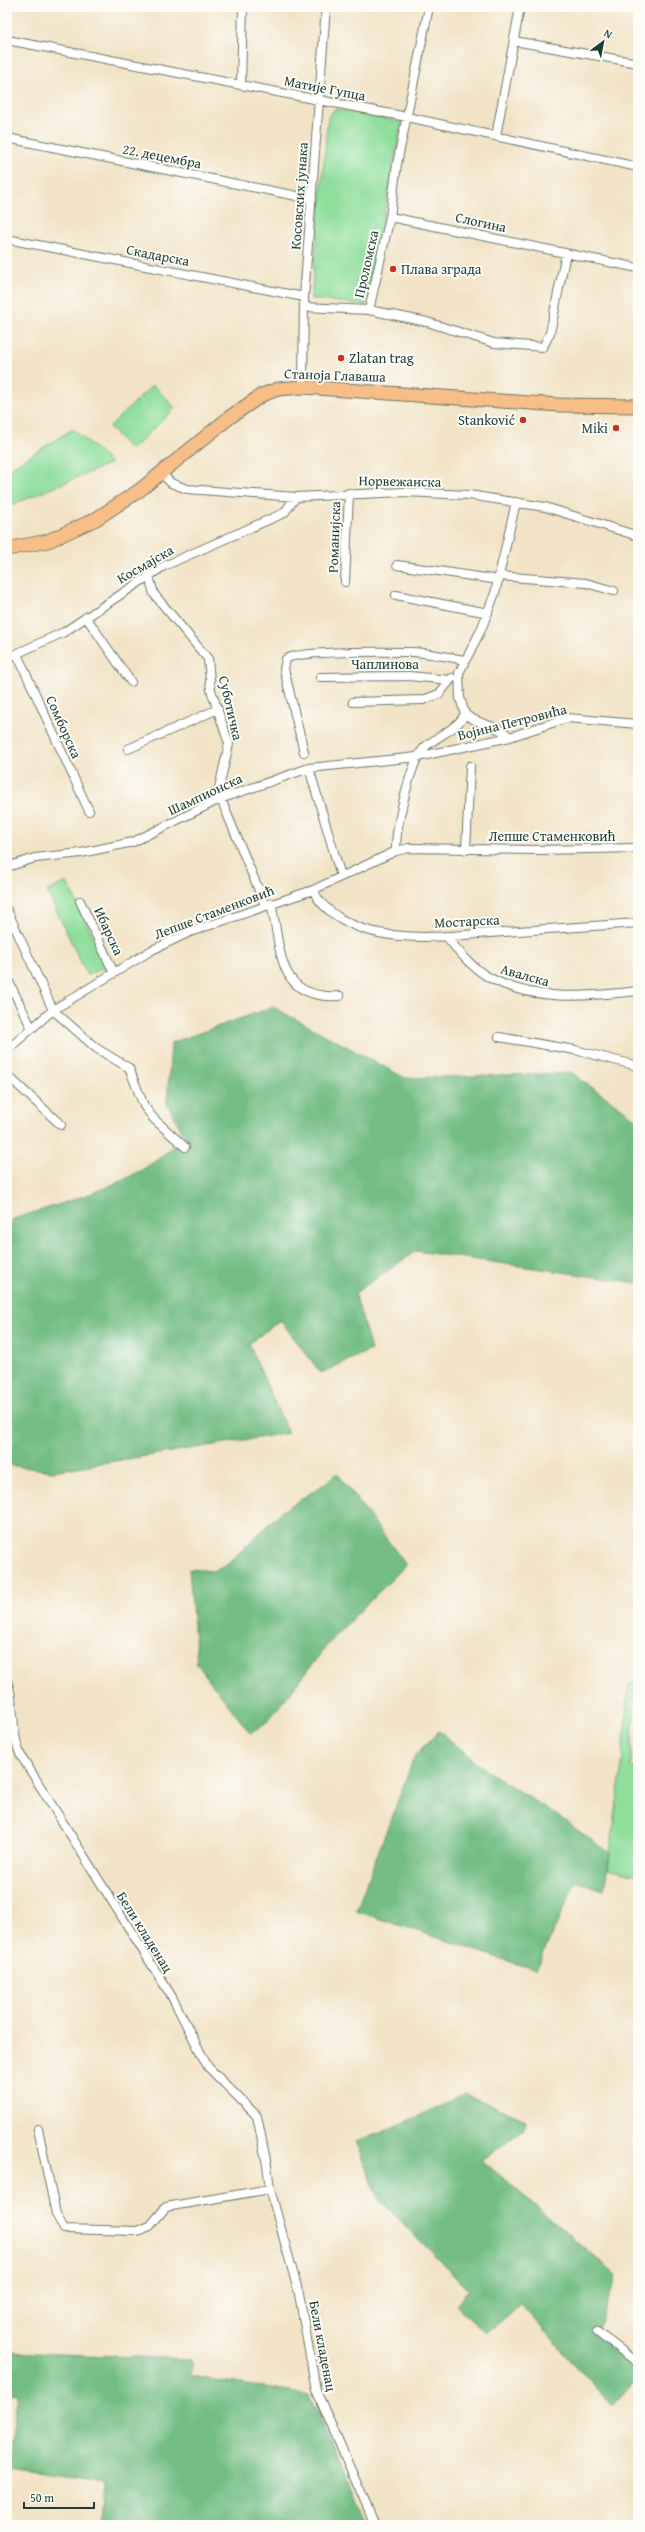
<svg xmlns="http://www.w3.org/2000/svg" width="645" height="2532" viewBox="0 0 645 2532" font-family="'Gentium Book Plus',serif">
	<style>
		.green { fill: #8fde9c; stroke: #578e68 }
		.forest { fill: #73bd84; stroke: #497d5c }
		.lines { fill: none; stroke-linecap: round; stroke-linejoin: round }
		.minor-casing { stroke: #697767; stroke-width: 10 }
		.primary-casing { stroke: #697767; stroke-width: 15 }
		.minor { stroke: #fff; stroke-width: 8 }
		.primary { stroke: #f7be88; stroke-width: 13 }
		.poi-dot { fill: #c8321e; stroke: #fdfcf7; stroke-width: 1.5 }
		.labels { text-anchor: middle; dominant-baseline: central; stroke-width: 4; stroke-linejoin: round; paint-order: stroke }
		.street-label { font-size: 14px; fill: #1f3d34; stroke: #fdfcf7 }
		.poi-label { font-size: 14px; fill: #1f3d34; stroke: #fdfcf7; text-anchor: start }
	</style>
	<rect width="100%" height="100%" fill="#fdfcf7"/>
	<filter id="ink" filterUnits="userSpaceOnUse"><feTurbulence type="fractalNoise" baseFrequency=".025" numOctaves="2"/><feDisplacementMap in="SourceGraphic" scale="8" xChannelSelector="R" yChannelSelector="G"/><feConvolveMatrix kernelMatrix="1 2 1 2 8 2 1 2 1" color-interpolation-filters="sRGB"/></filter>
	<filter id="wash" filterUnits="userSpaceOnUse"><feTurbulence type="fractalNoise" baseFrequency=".012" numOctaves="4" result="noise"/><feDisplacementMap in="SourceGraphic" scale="16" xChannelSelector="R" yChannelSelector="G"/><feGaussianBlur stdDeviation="0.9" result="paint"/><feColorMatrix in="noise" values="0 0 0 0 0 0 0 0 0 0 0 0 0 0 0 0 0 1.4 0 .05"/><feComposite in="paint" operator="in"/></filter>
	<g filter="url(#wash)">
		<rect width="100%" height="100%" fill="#f2e3c6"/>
		<path class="green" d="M 335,109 L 402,122 L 366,305 L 311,299 L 328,117 Z
			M 153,385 L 175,408 L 131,450 L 109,427 Z
			M 73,429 L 111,463 L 7,507 L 7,470 Z
			M 67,882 L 107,966 L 87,975 L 47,891 Z
			M 635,1682 L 631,1766 L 638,1768 L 638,1876 L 608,1869 L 622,1764 L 629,1684 Z"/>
		<path class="forest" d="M 273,1007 L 405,1078 L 572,1073 L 638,1120 L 638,1283 L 416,1251 L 355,1293 L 371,1350 L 321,1373 L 280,1320 L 249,1344 L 288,1433 L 53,1471 L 7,1465 L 7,1240 L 11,1220 C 71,1199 141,1185 184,1135 L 167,1103 L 171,1043 Z
			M 337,1473 L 406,1565 L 332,1639 L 267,1722 L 250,1733 L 197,1664 L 189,1569 L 214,1571 L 231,1561 L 281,1512 L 320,1487 Z
			M 439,1731 L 487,1771 L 552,1812 L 610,1853 L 604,1890 L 576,1881 L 536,1970 L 356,1911 L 415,1755 Z
			M 465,2094 L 526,2120 L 523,2130 L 482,2160 L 617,2276 L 597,2332 L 638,2363 L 638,2377 L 612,2406 L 521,2305 L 486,2333 L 456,2305 L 469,2290 L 378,2198 L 356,2141 L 406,2122 Z
			M 7,2352 L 191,2359 L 191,2376 L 309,2395 L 366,2525 L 101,2525 L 104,2482 L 7,2469 L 18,2394 L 7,2393 Z"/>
	</g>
	<g filter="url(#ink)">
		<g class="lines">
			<g class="minor-casing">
				<path id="minor" d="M 429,7 L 397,164 L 390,217 L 369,310 L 427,322 L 494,343 L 543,347 L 550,333 L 566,253
					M 7,40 L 407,117 L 638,167
					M 514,41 L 638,63
					M 241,85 L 243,7
					M 496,136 L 520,7
					M 7,138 L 312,199
					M 390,217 L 638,268
					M 7,239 L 304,297
					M 304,307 L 369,310
					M 303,387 L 304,297 L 326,7
					M 161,473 L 171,483 L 187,489 L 296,497 L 404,492 L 469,495 L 545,507 L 638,536
					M 397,565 L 499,580
					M 149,576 L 154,594 L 208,659 L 211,690 L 229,744 L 218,792 L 265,905
					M 500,576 L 586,583 L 614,591
					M 345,582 L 349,493
					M 396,595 L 488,613
					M 86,617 L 131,682
					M 17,654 L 89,811
					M 7,658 L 64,632 L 164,566 L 284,513 L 296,497
					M 320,677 L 409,676 L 450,680
					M 353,702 L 423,700 L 439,694 L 452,678
					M 465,714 C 479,726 497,724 510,737
					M 128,749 L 218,709
					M 304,752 L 284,669 L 286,659 C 298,650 393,652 413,652 C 430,653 448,657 465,660
					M 309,768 L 341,876
					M 466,850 L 470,766
					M 396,851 C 395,830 410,764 423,749 C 436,736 457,730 465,714 L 460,698 L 459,673 L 481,630 L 495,593 L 516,502
					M 7,867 L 35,858 L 81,853 L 133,842 L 220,799 L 309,768 L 417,757 L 510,737 L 567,718 L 638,724
					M 313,890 C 324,914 354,928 379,933 C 414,940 454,936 489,933 C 539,930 588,926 638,923
					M 80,901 L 114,973
					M 271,903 C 282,951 276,1000 340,996
					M 7,910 L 53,1010 L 96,1048 L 129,1068 L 144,1106 L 154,1119 L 185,1147
					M 446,936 C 458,951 473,969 490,978 C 537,1003 588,996 638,991
					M 7,978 L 31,1027
					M 499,1037 L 575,1050 L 638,1066
					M 7,1050 L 53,1010 L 152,950 L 190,932 L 313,890 L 396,851 L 409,848 L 539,850 L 638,848
					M 7,1075 L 61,1125
					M 7,1681 C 16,1704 10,1730 20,1754 L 172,1997 L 208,2067 L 257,2116 L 267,2165 L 270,2189 L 299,2294 L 316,2390 L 375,2525
					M 38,2129 L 56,2214 L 64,2229 L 137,2231 L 150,2226 L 166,2207 L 270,2189
					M 597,2332 L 638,2363"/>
			</g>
			<g class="primary-casing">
				<path id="primary" d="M 7,549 L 48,541 L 96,519 L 140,490 L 230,417 L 262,395 L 278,389 L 303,387 L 559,405 L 638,406"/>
			</g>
			<use href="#minor" class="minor"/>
			<use href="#primary" class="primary"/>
		</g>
	</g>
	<g class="poi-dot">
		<circle cx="393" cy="269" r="4"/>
		<circle cx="341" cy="358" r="4"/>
		<circle cx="523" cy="420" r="4"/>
		<circle cx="616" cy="428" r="4"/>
	</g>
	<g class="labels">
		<g class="street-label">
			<text transform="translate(325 88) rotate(11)">Матије Гупца</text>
			<text transform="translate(162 156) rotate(11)">22. децембра</text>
			<text transform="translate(299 196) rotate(-86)">Косовских јунака</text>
			<text transform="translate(481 222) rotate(12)">Слогина</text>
			<text transform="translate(158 255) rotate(11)">Скадарска</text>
			<text transform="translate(366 264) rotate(-77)">Проломска</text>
			<text transform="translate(335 375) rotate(2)">Станоја Главаша</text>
			<text transform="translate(400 481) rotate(1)">Норвежанска</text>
			<text transform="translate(334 537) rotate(-88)">Романијска</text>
			<text transform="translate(145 564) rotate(-30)">Космајска</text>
			<text x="385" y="664">Чаплинова</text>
			<text transform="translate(231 708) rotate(77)">Суботичка</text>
			<text transform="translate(512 722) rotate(-14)">Војина Петровића</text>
			<text transform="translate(64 727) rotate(66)">Сомборска</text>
			<text transform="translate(205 794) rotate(-25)">Шампионска</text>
			<text x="552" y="836">Лепше Стаменковић</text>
			<text transform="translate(214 912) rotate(-21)">Лепше Стаменковић</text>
			<text transform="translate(467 921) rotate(-3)">Мостарска</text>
			<text transform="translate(109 931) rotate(65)">Ибарска</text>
			<text transform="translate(525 975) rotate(16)">Авалска</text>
			<text transform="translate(145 1932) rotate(58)">Бели кладенац</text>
			<text transform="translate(323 2346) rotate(79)">Бели кладенац</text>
		</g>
		<g class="poi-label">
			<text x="401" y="269">Плава зграда</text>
			<text x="349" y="358">Zlatan trag</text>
			<text x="515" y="420" text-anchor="end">Stanković</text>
			<text x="608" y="428" text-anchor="end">Miki</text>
		</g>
	</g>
	<rect width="645" height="2532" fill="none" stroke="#fdfcf7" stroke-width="24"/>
	<g transform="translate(603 42) rotate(32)" stroke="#fdfcf7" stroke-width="3" paint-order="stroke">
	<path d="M0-3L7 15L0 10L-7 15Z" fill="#1f3d34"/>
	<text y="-6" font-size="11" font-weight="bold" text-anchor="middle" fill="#1f3d34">N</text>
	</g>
	<path d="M24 2502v6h70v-6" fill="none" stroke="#1f3d34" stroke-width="2"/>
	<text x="30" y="2502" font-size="12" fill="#1f3d34" stroke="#fdfcf7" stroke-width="3" paint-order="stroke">50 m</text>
</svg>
